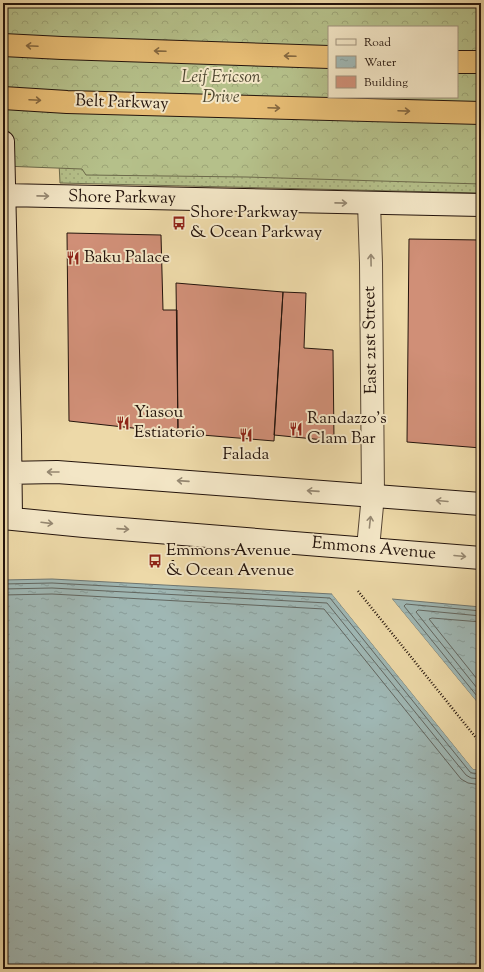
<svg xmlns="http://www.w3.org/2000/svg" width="484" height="972" viewBox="0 0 484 972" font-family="'Sorts Mill Goudy',serif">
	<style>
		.grass { fill: url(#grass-dots); stroke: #6c6a4b }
		.forest { fill: url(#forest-crowns); stroke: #6c6a4b; fill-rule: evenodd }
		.water { fill: url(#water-ripples); stroke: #6e7671 }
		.pier { fill: #edd9a8 }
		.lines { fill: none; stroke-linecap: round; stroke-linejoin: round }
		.shore { stroke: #626660; stroke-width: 1 }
		.building { fill: #d08f77; stroke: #24140c }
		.street-casing { stroke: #564533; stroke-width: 24 }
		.secondary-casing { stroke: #24140c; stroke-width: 24 }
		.highway-casing { stroke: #24140c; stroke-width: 24 }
		.path { stroke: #24140c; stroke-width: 2.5; stroke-dasharray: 1 2; stroke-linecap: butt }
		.street { stroke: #f3e6c6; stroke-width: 22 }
		.secondary { stroke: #f3e6c6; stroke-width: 22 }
		.highway { stroke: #e6bc74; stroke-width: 22 }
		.oneway { stroke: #856840 }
		.oneway2 { stroke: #968872 }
		.labels { text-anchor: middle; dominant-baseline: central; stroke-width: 4; stroke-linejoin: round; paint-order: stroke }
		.park-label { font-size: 17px; font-style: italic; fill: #504832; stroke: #f3e6c6 }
		.street-label { font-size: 17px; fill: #24140c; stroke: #f3e6c6 }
		.poi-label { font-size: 17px; fill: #24140c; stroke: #f3e6c6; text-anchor: start }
	</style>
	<defs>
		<pattern id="grass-dots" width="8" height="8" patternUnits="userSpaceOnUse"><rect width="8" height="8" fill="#b5c08a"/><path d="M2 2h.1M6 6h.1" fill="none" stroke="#9ca476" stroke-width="1.8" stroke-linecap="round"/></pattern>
		<pattern id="forest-crowns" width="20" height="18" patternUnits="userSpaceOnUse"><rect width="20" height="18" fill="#b5c08a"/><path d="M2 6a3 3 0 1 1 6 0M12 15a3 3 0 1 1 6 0" fill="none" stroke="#9ca476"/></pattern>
		<pattern id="water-ripples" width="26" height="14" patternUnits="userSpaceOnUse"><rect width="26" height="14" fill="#9fb7b4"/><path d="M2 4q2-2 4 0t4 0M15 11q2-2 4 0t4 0" fill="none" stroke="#899c9a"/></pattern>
	</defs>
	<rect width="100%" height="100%" fill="#edd9a8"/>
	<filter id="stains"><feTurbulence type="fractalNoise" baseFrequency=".005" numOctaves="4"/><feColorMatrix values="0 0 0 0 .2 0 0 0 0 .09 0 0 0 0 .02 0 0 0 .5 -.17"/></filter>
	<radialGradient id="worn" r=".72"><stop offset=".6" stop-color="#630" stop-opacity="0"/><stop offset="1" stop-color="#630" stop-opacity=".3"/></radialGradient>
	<path class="grass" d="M 57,123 L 481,141 L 481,193 L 60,183 Z"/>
	<path class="forest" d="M 3,3 L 481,3 L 481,184 L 246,177 L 86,175 L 82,169 L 3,166 ZM 329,27 L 457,27 L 457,97 L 329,97 Z"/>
	<path class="water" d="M 52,579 L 332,594 L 473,769 L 481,770 L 481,969 L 3,969 L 3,580 Z
		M 392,599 L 481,607 L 481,707 Z"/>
	<path class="pier" d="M 332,594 L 335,594 L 474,767 L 481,768 L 481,770 L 473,769 Z
		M 390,599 L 392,599 L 481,707 L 481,709 L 479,708 Z"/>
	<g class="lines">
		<path class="shore" d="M 3,584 L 52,583 L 330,598 L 470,772 L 472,773 L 481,774
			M 3,589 L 52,588 L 327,603 L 466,775 L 471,778 L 481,779
			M 3,595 L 52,594 L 324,609 L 461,779 L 468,783 L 481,785
			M 481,611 L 406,604 L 404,606 L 481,701
			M 481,616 L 418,610 L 416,612 L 481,693
			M 481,622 L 432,618 L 429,619 L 481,684"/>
	</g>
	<path class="building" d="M 67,233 L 161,235 L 163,310 L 177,310 L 178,433 L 69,421 Z
		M 409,239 L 481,240 L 481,448 L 407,442 Z
		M 176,283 L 283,292 L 274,441 L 178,433 Z
		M 283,292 L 306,293 L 304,348 L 333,350 L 334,441 L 274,435 Z"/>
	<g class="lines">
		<g class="street-casing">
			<path id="street" d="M 368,548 L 373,495 L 371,263 L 369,203"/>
		</g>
		<g class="secondary-casing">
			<path id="secondary" d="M 3,142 L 10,435 L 11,518
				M 3,195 L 481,205
				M 3,473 L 57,472 L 481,504
				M 3,518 L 84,526 L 481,558"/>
		</g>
		<g class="highway-casing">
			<path id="highway" d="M 3,45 L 62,48 L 329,57
				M 457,62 L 481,62
				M 3,98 L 67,102 L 481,113"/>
		</g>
		<path class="path" d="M 172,576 L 173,558
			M 358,591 L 481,744"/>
		<use href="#street" class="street"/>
		<use href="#secondary" class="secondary"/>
		<use href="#highway" class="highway"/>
	</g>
	<defs><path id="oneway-shaft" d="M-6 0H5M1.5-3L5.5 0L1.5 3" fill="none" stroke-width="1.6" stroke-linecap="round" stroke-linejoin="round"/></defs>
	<g class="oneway">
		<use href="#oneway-shaft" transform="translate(32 46) rotate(-177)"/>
		<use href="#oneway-shaft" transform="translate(160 51) rotate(-178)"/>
		<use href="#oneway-shaft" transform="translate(290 56) rotate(-178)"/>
		<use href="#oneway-shaft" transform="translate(35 100) rotate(3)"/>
		<use href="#oneway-shaft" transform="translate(274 108) rotate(2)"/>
		<use href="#oneway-shaft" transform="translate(404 111) rotate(2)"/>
	</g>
	<g class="oneway2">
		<use href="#oneway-shaft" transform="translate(43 196) rotate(1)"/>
		<use href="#oneway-shaft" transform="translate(341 203) rotate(1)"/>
		<use href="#oneway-shaft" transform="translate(371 260) rotate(-91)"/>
		<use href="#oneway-shaft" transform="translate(53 472) rotate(180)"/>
		<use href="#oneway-shaft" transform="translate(183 481) rotate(-176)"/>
		<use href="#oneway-shaft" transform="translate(313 491) rotate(-176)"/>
		<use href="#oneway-shaft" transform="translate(442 501) rotate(-175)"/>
		<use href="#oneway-shaft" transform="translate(370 522) rotate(-84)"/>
		<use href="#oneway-shaft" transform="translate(47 523) rotate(7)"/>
		<use href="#oneway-shaft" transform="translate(123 529) rotate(4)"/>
		<use href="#oneway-shaft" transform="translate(460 556) rotate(5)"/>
	</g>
	<defs>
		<g id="bus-bare" transform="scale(1.08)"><path d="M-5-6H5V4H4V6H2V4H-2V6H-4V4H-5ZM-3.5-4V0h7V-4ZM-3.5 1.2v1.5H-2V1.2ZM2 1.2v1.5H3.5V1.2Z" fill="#8f2418" stroke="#f3e6c6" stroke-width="2.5" paint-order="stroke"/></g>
		<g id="restaurant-bare" transform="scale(1.08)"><path d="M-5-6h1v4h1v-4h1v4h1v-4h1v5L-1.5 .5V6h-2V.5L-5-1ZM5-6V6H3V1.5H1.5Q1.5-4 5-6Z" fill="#8f2418" stroke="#f3e6c6" stroke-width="2.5" paint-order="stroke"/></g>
	</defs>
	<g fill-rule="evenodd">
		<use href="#bus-bare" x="179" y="223"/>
		<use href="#restaurant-bare" x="73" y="258"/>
		<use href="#restaurant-bare" x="123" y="423"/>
		<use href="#restaurant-bare" x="296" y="429"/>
		<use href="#restaurant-bare" x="246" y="435"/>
		<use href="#bus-bare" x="155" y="561"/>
	</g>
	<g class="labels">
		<g class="park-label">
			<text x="221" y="78">Leif Ericson<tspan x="221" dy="20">Drive</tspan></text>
		</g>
		<g class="street-label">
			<text transform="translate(122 103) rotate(2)">Belt Parkway</text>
			<text transform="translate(122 198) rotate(1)">Shore Parkway</text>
			<text transform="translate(371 340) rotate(-91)">East 21st Street</text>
			<text transform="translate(374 549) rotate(5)">Emmons Avenue</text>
		</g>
		<g class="poi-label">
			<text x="190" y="213">Shore Parkway<tspan x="190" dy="20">&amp; Ocean Parkway</tspan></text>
			<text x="84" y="258">Baku Palace</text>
			<text x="134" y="413">Yiasou<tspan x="134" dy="20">Estiatorio</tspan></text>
			<text x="307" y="419">Randazzo's<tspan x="307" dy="20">Clam Bar</tspan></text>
			<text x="246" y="455" text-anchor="middle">Falada</text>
			<text x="166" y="551">Emmons Avenue<tspan x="166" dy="20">&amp; Ocean Avenue</tspan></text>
		</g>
	</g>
	<rect width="484" height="972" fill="none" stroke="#edd9a8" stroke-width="16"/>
	<rect x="4" y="4" width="476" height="964" fill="none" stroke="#24140c" stroke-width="2"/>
	<rect x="8" y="8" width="468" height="956" fill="none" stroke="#24140c"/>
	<rect x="328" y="26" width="130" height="72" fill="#f3e6c6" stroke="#a0927c"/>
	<rect x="336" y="39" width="20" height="6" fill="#f3e6c6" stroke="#a0927c"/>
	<text x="364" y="46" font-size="12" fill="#24140c">Road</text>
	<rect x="336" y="56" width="20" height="12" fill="url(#water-ripples)" stroke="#a0927c"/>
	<text x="364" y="66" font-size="12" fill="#24140c">Water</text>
	<rect x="336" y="76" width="20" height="12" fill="#d08f77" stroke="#a0927c"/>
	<text x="364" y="86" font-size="12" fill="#24140c">Building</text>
	<rect width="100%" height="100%" filter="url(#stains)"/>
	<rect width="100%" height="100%" fill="url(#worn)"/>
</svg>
